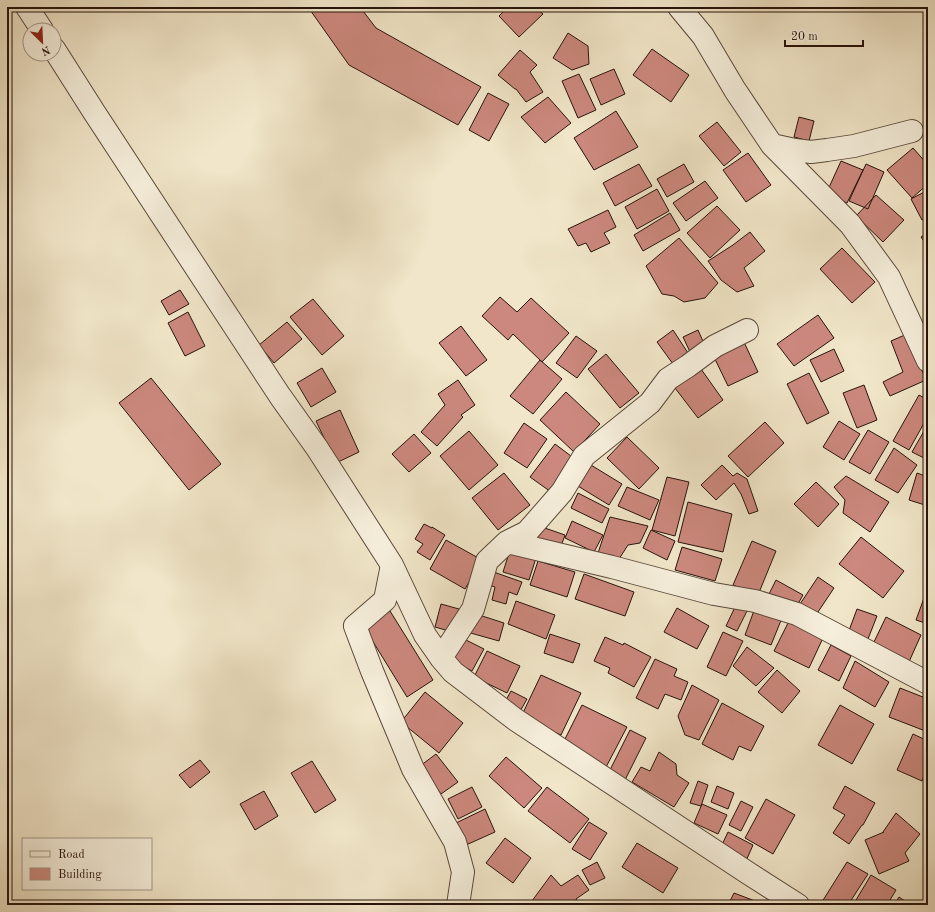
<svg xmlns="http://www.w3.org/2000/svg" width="935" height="912" viewBox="0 0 935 912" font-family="'Old Standard TT',serif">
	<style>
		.building { fill: #cc887e; stroke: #27130b }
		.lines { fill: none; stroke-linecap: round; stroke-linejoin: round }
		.minor-casing { stroke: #5a483a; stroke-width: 24 }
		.minor { stroke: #f6efdc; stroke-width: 22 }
	</style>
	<rect width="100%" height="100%" fill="#f1e6c9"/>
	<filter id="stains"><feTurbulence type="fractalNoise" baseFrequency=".005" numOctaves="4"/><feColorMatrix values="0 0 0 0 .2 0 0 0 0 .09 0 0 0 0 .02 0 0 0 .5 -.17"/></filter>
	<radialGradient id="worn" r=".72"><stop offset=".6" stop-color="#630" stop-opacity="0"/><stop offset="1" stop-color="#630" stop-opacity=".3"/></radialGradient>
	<path class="building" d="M 308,7 L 360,7 L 376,28 L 481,87 L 458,125 L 349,65 Z
		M 508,7 L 535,7 L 543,14 L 519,37 L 499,16 Z
		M 568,33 L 588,46 L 589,64 L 572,70 L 553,58 Z
		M 652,49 L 689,75 L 671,102 L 633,75 Z
		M 520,50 L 537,65 L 530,72 L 543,92 L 526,102 L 516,89 L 515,89 L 498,75 Z
		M 614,69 L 625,94 L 601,105 L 590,79 Z
		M 579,74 L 596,110 L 578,118 L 562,81 Z
		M 488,93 L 509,104 L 489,141 L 469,130 Z
		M 548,97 L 571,123 L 545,143 L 521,117 Z
		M 616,111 L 638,147 L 594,170 L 574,138 Z
		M 799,117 L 814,121 L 809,141 L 794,137 Z
		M 717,122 L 741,152 L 724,166 L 699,136 Z
		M 913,148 L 928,165 L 928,184 L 912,198 L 887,170 Z
		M 748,153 L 771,185 L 746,202 L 723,170 Z
		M 841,161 L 863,170 L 847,203 L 826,194 Z
		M 639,164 L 652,186 L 615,206 L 603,183 Z
		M 684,164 L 694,182 L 667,197 L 657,179 Z
		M 866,164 L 884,172 L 868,209 L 849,201 Z
		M 705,181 L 718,198 L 686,221 L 673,203 Z
		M 657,189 L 669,211 L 637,229 L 625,207 Z
		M 928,190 L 928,217 L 922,220 L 911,199 Z
		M 876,195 L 904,220 L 883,242 L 856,216 Z
		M 717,206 L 740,230 L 710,258 L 687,233 Z
		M 608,210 L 616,227 L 604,233 L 610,243 L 591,252 L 586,243 L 578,246 L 568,229 Z
		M 670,213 L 680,230 L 643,251 L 634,235 Z
		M 750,232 L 765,251 L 744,268 L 754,286 L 737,292 L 721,280 L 708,261 L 733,245 Z
		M 928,233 L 928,247 L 921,237 Z
		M 679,238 L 718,283 L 705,298 L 684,302 L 674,296 L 662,294 L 646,266 Z
		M 842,248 L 875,282 L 852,303 L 820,269 Z
		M 180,290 L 189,304 L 169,315 L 161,301 Z
		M 500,297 L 517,312 L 531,298 L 569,333 L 542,362 L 513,334 L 508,340 L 482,316 Z
		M 313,299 L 344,336 L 322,355 L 290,317 Z
		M 188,312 L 205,346 L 185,356 L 168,323 Z
		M 818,315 L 834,338 L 794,366 L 777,344 Z
		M 287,322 L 302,339 L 274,363 L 259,345 Z
		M 461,326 L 487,360 L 466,376 L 439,343 Z
		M 673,330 L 688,353 L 673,364 L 657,342 Z
		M 698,330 L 706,348 L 691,354 L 683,337 Z
		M 907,334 L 926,380 L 890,396 L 883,382 L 903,372 L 891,341 Z
		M 576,336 L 597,351 L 577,378 L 556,363 Z
		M 743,340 L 758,372 L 728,386 L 713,355 Z
		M 834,349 L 844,371 L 821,382 L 810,360 Z
		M 606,354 L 639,393 L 620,408 L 588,369 Z
		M 540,360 L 562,379 L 533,414 L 510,396 Z
		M 322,368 L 336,392 L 311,407 L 297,383 Z
		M 701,369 L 723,400 L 698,418 L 675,388 Z
		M 809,373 L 829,413 L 807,424 L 787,384 Z
		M 151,378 L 221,464 L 189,490 L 119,403 Z
		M 458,380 L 475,405 L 461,415 L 463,417 L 437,446 L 421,432 L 445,405 L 438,394 Z
		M 864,385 L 877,420 L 857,428 L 843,393 Z
		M 566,392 L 600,424 L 574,452 L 540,420 Z
		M 919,395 L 928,400 L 928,416 L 909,450 L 893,441 Z
		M 340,410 L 359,452 L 336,463 L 316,421 Z
		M 839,421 L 860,434 L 844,460 L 823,447 Z
		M 765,422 L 784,443 L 748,477 L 728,456 Z
		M 524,423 L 547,439 L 527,468 L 504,453 Z
		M 928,424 L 928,460 L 912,452 Z
		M 868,430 L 889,442 L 870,474 L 849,462 Z
		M 469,431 L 498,465 L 469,490 L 440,456 Z
		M 414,434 L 431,453 L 409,472 L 392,454 Z
		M 627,437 L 659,468 L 639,489 L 607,458 Z
		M 555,444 L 575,459 L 551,492 L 530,477 Z
		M 894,448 L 917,465 L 898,493 L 875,480 Z
		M 586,462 L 622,484 L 609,505 L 573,483 Z
		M 722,465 L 733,476 L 737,473 L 747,479 L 758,511 L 749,514 L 741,494 L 734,483 L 716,500 L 701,485 Z
		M 504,473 L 530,505 L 498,530 L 472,498 Z
		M 917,473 L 928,477 L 928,506 L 909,500 Z
		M 846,476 L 889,502 L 870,532 L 843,513 L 845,500 L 834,487 Z
		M 667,477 L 689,482 L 675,536 L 652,530 Z
		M 816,482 L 839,504 L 818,527 L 794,504 Z
		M 627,487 L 659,500 L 650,520 L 618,506 Z
		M 578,493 L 609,509 L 602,523 L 571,508 Z
		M 688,502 L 732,514 L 723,552 L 678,542 Z
		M 610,517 L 648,526 L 640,543 L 628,545 L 619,559 L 598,553 Z
		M 572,521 L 603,535 L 594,552 L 565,538 Z
		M 424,524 L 432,528 L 432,527 L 445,535 L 430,560 L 417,552 L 423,544 L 415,539 Z
		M 539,526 L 565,535 L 560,549 L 535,540 Z
		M 651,530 L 675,541 L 667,560 L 643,548 Z
		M 861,537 L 904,571 L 883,598 L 839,564 Z
		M 446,540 L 482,560 L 465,589 L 430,569 Z
		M 752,541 L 776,551 L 758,595 L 733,585 Z
		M 682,547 L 722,559 L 715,581 L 675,570 Z
		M 510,550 L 536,558 L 529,580 L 503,572 Z
		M 538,561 L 575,572 L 567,597 L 530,585 Z
		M 488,570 L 522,582 L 517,595 L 509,592 L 506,604 L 492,600 L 495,587 L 483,583 Z
		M 584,574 L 634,592 L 625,616 L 575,599 Z
		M 818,577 L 834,588 L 816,615 L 800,604 Z
		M 776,580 L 803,595 L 794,611 L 768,596 Z
		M 928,587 L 928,624 L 916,620 Z
		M 516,601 L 555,615 L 546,639 L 508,624 Z
		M 441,604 L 459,609 L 452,632 L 435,627 Z
		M 736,605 L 747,611 L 737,631 L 726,626 Z
		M 677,608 L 709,626 L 697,649 L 664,632 Z
		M 755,608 L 782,618 L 771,645 L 745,635 Z
		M 857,609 L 877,616 L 866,644 L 847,636 Z
		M 390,611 L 433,680 L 407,697 L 364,627 Z
		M 473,613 L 504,623 L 499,641 L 467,632 Z
		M 886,617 L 921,635 L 908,664 L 873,644 Z
		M 789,621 L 823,638 L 809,668 L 774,651 Z
		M 723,632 L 743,641 L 726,676 L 707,667 Z
		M 550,634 L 580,644 L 573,663 L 544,653 Z
		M 458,636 L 484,649 L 472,671 L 447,658 Z
		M 605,637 L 623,645 L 624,643 L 651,657 L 634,687 L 608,673 L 610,668 L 594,661 Z
		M 831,645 L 851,656 L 839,681 L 818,670 Z
		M 747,647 L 774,668 L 756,686 L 733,666 Z
		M 487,651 L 520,666 L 507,693 L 474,677 Z
		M 655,659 L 677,669 L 674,676 L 688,682 L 681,700 L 665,694 L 658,709 L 636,698 Z
		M 855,661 L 889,682 L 875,707 L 843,688 Z
		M 777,670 L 800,691 L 782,713 L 758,692 Z
		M 541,675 L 581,693 L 561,735 L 521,717 Z
		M 692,685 L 719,700 L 699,740 L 685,735 L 678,716 Z
		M 900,688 L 928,699 L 928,732 L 889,717 Z
		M 511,691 L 527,699 L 518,715 L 502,707 Z
		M 425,692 L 463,723 L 439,753 L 401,722 Z
		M 722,703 L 764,726 L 751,751 L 739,746 L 733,760 L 702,744 Z
		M 582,705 L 627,727 L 605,769 L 561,747 Z
		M 840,705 L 874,724 L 852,764 L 818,745 Z
		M 630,730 L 646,738 L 625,780 L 609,772 Z
		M 913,734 L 928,741 L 928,767 L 922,781 L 897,770 Z
		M 659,752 L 676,764 L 677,775 L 689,783 L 674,807 L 632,782 L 641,767 L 650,771 Z
		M 436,754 L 458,782 L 441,794 L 420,766 Z
		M 506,757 L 542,788 L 524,808 L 489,776 Z
		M 200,760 L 210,772 L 190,788 L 179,775 Z
		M 312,761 L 336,800 L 315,813 L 291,773 Z
		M 698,781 L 708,785 L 701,806 L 690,803 Z
		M 717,786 L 734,793 L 728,809 L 711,802 Z
		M 845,786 L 875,803 L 863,825 L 862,825 L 849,844 L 833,833 L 845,815 L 833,808 Z
		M 472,787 L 482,807 L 458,819 L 448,799 Z
		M 547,787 L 589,819 L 570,843 L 528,811 Z
		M 264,791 L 278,816 L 255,830 L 240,804 Z
		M 766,799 L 795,815 L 773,854 L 745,838 Z
		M 741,801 L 753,807 L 741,831 L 729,825 Z
		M 702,804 L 727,815 L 718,834 L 694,823 Z
		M 485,809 L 495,832 L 466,845 L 456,823 Z
		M 896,813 L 920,834 L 905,853 L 909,861 L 879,874 L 865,840 L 884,832 L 883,832 Z
		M 589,822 L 607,833 L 590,860 L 572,849 Z
		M 728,832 L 753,845 L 746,861 L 720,849 Z
		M 505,838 L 531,858 L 513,883 L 486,863 Z
		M 637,843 L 678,868 L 663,893 L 622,867 Z
		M 597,862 L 605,878 L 590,885 L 582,870 Z
		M 847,862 L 868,874 L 848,905 L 820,905 Z
		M 551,875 L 561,886 L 578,875 L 589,890 L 576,899 L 577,901 L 575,905 L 529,905 Z
		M 871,875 L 896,890 L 887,905 L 853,905 Z
		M 734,893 L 755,901 L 754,905 L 728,905 Z
		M 899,897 L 911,905 L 894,905 Z"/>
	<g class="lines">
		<g class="minor-casing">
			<path id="minor" d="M 27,7 L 42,30
				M 679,7 L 703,36 L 735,90 L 772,145 L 850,224 L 889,277 L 928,361
				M 54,49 L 94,112 L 280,396 L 317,448 L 392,565 L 425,635 L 441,658 L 453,672 L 516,720 L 748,873 L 798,905
				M 772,145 L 795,150 L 811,152 L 827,150 L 854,146 L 912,131
				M 507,542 L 612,567 L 714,594 L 755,601 L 797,614 L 928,683
				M 392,565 L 385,600 L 355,626 L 372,671 L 413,769 L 455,842 L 463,872 L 458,905
				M 441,658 L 473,609 L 487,561 L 507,542 L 527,532 L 562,492 L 584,456 L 650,403 L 668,379 L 688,366 L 715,346 L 747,330"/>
		</g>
		<use href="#minor" class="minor"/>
	</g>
	<rect width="935" height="912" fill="none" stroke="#f1e6c9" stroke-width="24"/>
	<rect x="8" y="8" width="919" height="896" fill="none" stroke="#27130b" stroke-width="2"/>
	<rect x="12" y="12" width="911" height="888" fill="none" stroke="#27130b"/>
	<rect x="22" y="838" width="130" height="52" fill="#f6efdc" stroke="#a39788"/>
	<rect x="30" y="851" width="20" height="6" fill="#f6efdc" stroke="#a39788"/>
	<text x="58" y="858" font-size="12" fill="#27130b">Road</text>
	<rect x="30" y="868" width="20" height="12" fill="#cc887e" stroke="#a39788"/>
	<text x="58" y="878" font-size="12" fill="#27130b">Building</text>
	<g transform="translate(42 42) rotate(156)"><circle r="19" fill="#f6efdc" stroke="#a39788"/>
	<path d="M0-3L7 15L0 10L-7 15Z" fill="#8f2418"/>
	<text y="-6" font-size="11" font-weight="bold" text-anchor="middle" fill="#27130b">N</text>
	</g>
	<path d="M785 40v6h78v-6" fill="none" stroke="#27130b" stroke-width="2"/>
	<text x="791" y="40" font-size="12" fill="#27130b" stroke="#f6efdc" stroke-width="3" paint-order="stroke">20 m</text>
	<rect width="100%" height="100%" filter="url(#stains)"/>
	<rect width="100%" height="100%" fill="url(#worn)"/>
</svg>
